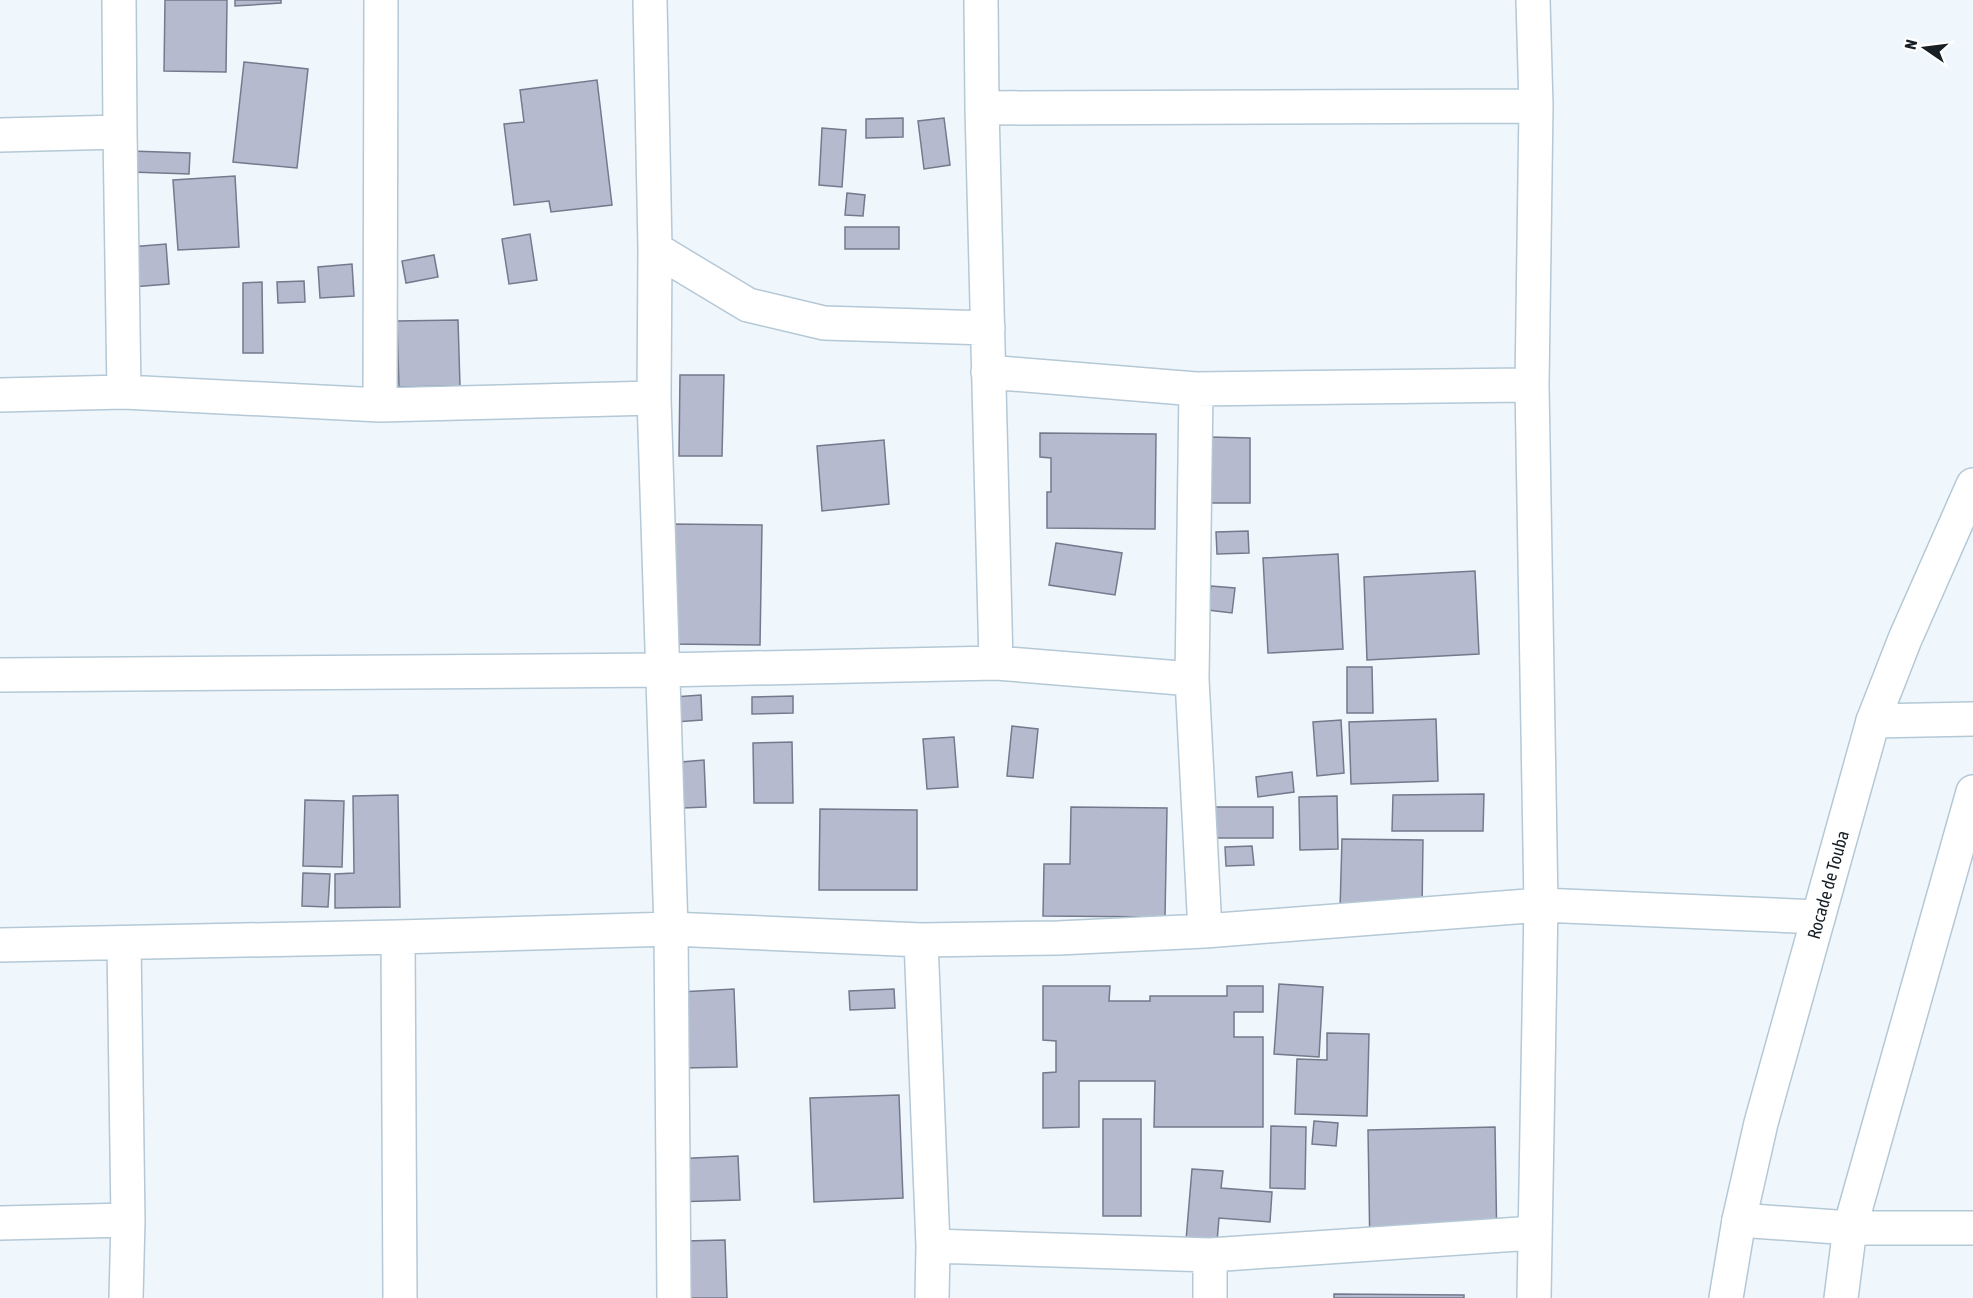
<svg xmlns="http://www.w3.org/2000/svg" width="1973" height="1298" viewBox="0 0 1973 1298" font-family="'Asap Condensed',sans-serif">
	<style>
		.building { fill: #b5bace; stroke: #74798c; stroke-width: 1.5 }
		.lines { fill: none; stroke-linecap: round; stroke-linejoin: round }
		.street-casing { stroke: #b4c8d6; stroke-width: 36 }
		.primary-casing { stroke: #b4c8d6; stroke-width: 36 }
		.street { stroke: #fff; stroke-width: 33 }
		.primary { stroke: #fff; stroke-width: 33 }
		.labels { text-anchor: middle; dominant-baseline: central; stroke-width: 4.5; stroke-linejoin: round; paint-order: stroke }
		.street-label { font-size: 18px; fill: #182025; stroke: #fff }
	</style>
	<rect width="100%" height="100%" fill="#eff7fd"/>
	<path class="building" d="M 165,0 L 227,0 L 226,72 L 164,71 Z
		M 235,0 L 281,0 L 281,3 L 235,6 Z
		M 244,62 L 308,69 L 297,168 L 233,162 Z
		M 597,80 L 612,205 L 551,212 L 549,201 L 514,205 L 504,124 L 524,122 L 520,90 Z
		M 903,118 L 903,137 L 866,138 L 866,119 Z
		M 944,118 L 950,165 L 924,169 L 918,121 Z
		M 822,128 L 846,130 L 842,187 L 819,185 Z
		M 131,151 L 190,153 L 189,174 L 131,172 Z
		M 235,176 L 239,247 L 178,250 L 173,180 Z
		M 847,193 L 865,195 L 863,216 L 845,215 Z
		M 845,227 L 899,227 L 899,249 L 845,249 Z
		M 530,234 L 537,280 L 509,284 L 502,239 Z
		M 166,244 L 169,284 L 132,287 L 130,247 Z
		M 434,255 L 438,277 L 406,283 L 402,261 Z
		M 352,264 L 354,296 L 320,298 L 318,267 Z
		M 304,281 L 305,302 L 278,303 L 277,282 Z
		M 262,282 L 263,353 L 243,353 L 243,283 Z
		M 458,320 L 460,386 L 399,387 L 397,321 Z
		M 680,375 L 724,375 L 722,456 L 679,456 Z
		M 1040,433 L 1156,434 L 1155,529 L 1047,528 L 1047,492 L 1051,492 L 1051,458 L 1040,457 Z
		M 1208,437 L 1250,438 L 1250,503 L 1208,503 Z
		M 884,440 L 889,504 L 822,511 L 817,446 Z
		M 670,524 L 762,525 L 760,645 L 668,644 Z
		M 1248,531 L 1249,553 L 1217,554 L 1216,532 Z
		M 1056,543 L 1122,553 L 1115,595 L 1049,585 Z
		M 1338,554 L 1343,649 L 1268,653 L 1263,558 Z
		M 1475,571 L 1479,654 L 1367,660 L 1364,577 Z
		M 1211,586 L 1235,588 L 1232,613 L 1208,610 Z
		M 1347,667 L 1372,667 L 1373,713 L 1347,713 Z
		M 701,695 L 702,720 L 675,722 L 674,697 Z
		M 793,696 L 793,713 L 752,714 L 752,697 Z
		M 1436,719 L 1438,781 L 1351,784 L 1349,722 Z
		M 1341,720 L 1344,773 L 1317,776 L 1313,722 Z
		M 1012,726 L 1038,729 L 1033,778 L 1007,776 Z
		M 954,737 L 958,787 L 927,789 L 923,739 Z
		M 792,742 L 793,803 L 754,803 L 753,743 Z
		M 704,760 L 706,807 L 683,808 L 681,762 Z
		M 1292,772 L 1294,792 L 1258,797 L 1256,777 Z
		M 1484,794 L 1483,831 L 1392,831 L 1393,795 Z
		M 398,795 L 400,907 L 335,908 L 335,874 L 354,873 L 353,796 Z
		M 1337,796 L 1338,849 L 1300,850 L 1299,797 Z
		M 305,800 L 344,801 L 342,867 L 303,866 Z
		M 1071,807 L 1167,808 L 1165,917 L 1043,916 L 1044,864 L 1070,864 Z
		M 1202,807 L 1273,807 L 1273,838 L 1202,838 Z
		M 820,809 L 917,810 L 917,890 L 819,890 Z
		M 1342,839 L 1423,840 L 1422,911 L 1340,910 Z
		M 1252,846 L 1254,865 L 1226,866 L 1225,847 Z
		M 303,873 L 330,874 L 328,907 L 302,906 Z
		M 1279,984 L 1323,987 L 1319,1057 L 1274,1054 Z
		M 1043,986 L 1110,986 L 1109,1001 L 1150,1001 L 1150,996 L 1227,996 L 1227,986 L 1263,986 L 1263,1012 L 1234,1012 L 1234,1037 L 1263,1037 L 1263,1127 L 1154,1127 L 1155,1081 L 1079,1081 L 1079,1127 L 1043,1128 L 1043,1073 L 1056,1072 L 1056,1041 L 1043,1040 Z
		M 734,989 L 737,1067 L 683,1068 L 680,992 Z
		M 894,989 L 895,1008 L 850,1010 L 849,991 Z
		M 1327,1033 L 1369,1034 L 1367,1116 L 1295,1114 L 1297,1059 L 1327,1060 Z
		M 899,1095 L 903,1198 L 814,1202 L 810,1098 Z
		M 1103,1119 L 1141,1119 L 1141,1216 L 1103,1216 Z
		M 1314,1121 L 1338,1123 L 1336,1146 L 1312,1144 Z
		M 1271,1126 L 1306,1127 L 1305,1189 L 1270,1188 Z
		M 1495,1127 L 1497,1250 L 1370,1253 L 1368,1130 Z
		M 738,1156 L 740,1200 L 673,1202 L 672,1159 Z
		M 1192,1169 L 1223,1171 L 1221,1188 L 1272,1192 L 1270,1222 L 1219,1218 L 1217,1242 L 1186,1240 Z
		M 725,1240 L 727,1298 L 687,1298 L 685,1241 Z
		M 1334,1294 L 1464,1295 L 1464,1298 L 1334,1298 Z"/>
	<g class="lines">
		<g class="street-casing">
			<path id="street" d="M 650,0 L 655,249 L 654,398 L 671,929 L 674,1298
				M 981,0 L 982,108 L 996,663
				M 1533,0 L 1536,106 L 1532,385 L 1541,905 L 1534,1298
				M 982,108 L 1536,106
				M 120,132 L 124,392
				M 0,135 L 120,132 L 119,0
				M 655,249 L 748,305 L 824,323 L 988,328
				M 988,372 L 1196,389 L 1532,385
				M 1196,389 L 1192,679 L 1205,931
				M 0,395 L 124,392 L 380,405 L 654,398
				M 380,405 L 381,0
				M 0,675 L 662,670 L 996,663 L 1192,679
				M 1873,721 L 1973,719
				M 398,937 L 400,1298
				M 921,940 L 933,1246 L 932,1298
				M 124,943 L 128,1220 L 126,1298
				M 0,945 L 398,937 L 671,929 L 921,940 L 1058,938 L 1205,931 L 1541,905 L 1818,917
				M 1739,1220 L 1850,1228 L 1973,1228
				M 0,1223 L 128,1220
				M 933,1246 L 1210,1255 L 1534,1233
				M 1210,1255 L 1210,1298
				M 1841,1298 L 1850,1228 L 1973,792"/>
		</g>
		<g class="primary-casing">
			<g id="primary">
				<path id="s1" d="M 1726,1298 L 1739,1220 L 1761,1123 L 1873,721 L 1905,639 L 1973,485"/>
			</g>
		</g>
		<use href="#street" class="street"/>
		<use href="#primary" class="primary"/>
	</g>
	<g class="labels">
		<g class="street-label">
			<text stroke="none"><textPath href="#s1" startOffset="426">Rocade de Touba</textPath></text>
		</g>
	</g>
	<g transform="translate(1925 48) rotate(284)" stroke="#ffffff" stroke-width="4.5" paint-order="stroke">
	<path d="M0-4.5L10 22L0 15L-10 22Z" fill="#182025"/>
	<text y="-9" font-size="16" font-weight="bold" text-anchor="middle" fill="#182025">N</text>
	</g>
</svg>
